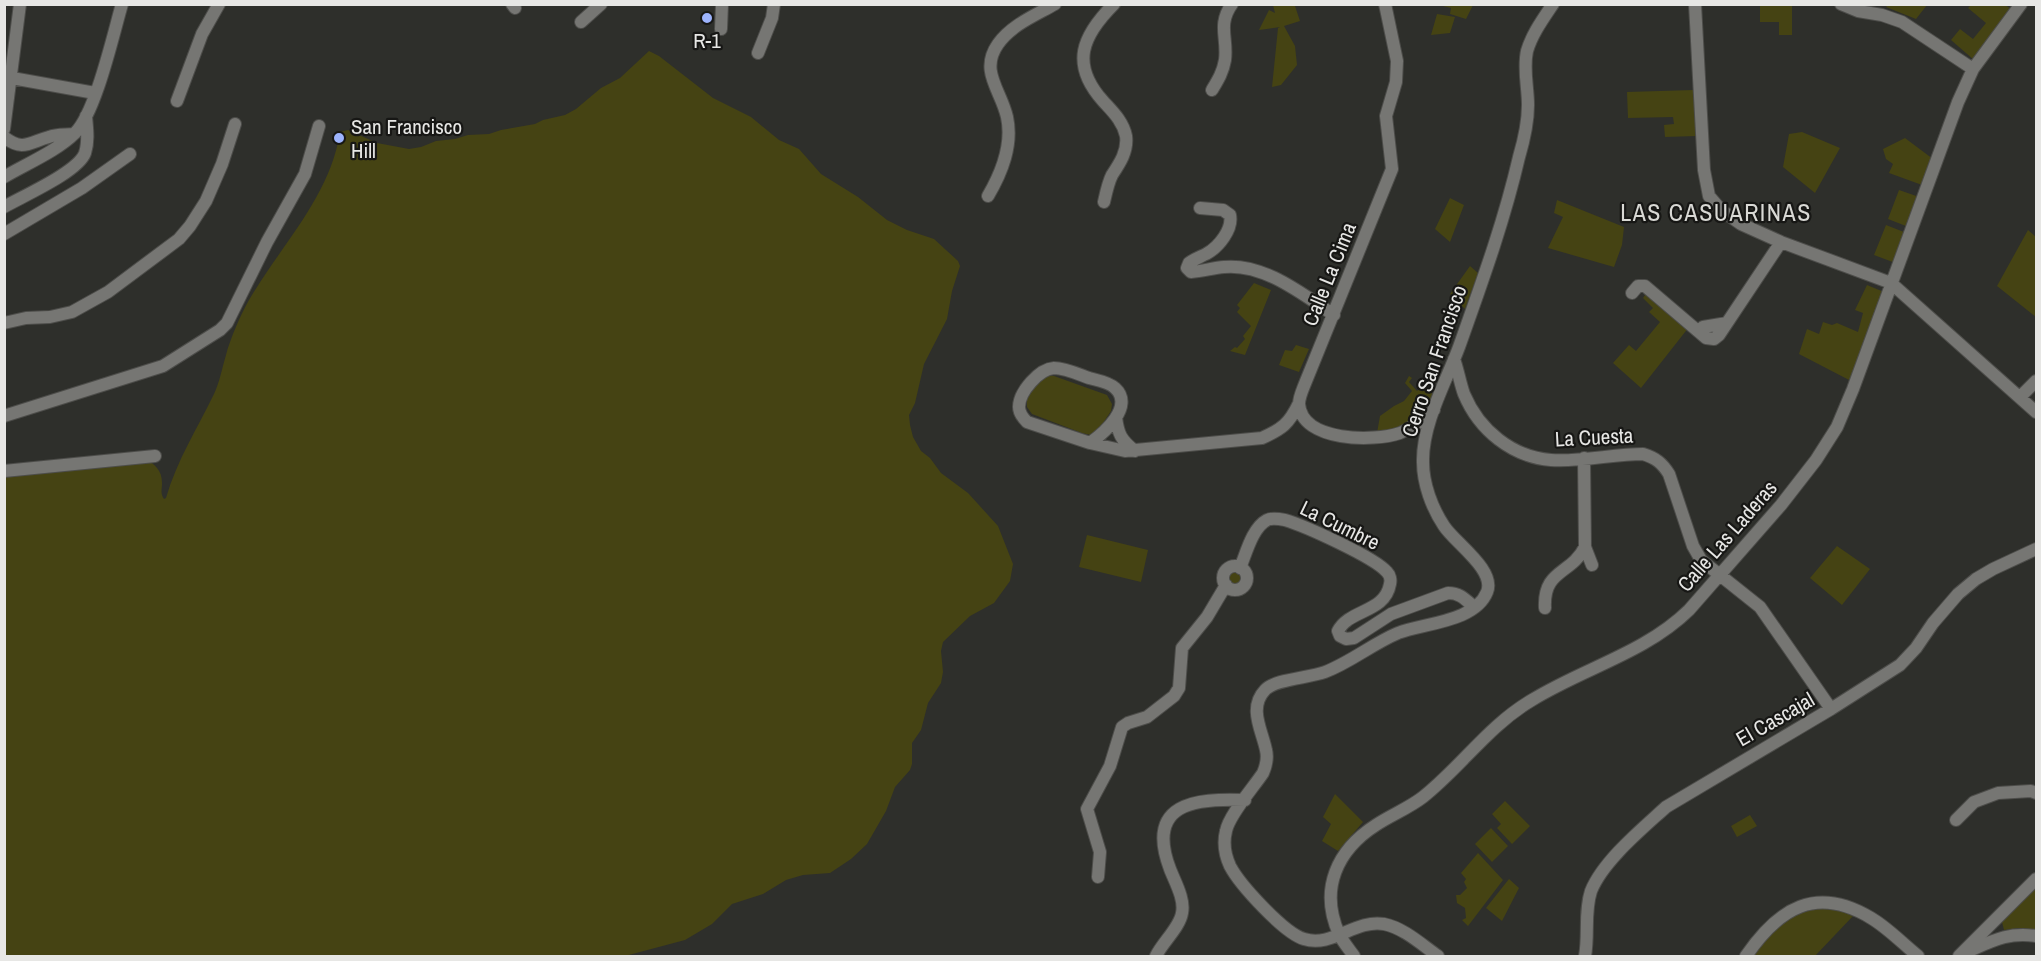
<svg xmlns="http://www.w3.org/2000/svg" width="2041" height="961" viewBox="0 0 2041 961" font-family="'Archivo Narrow',sans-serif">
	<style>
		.green { fill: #454313 }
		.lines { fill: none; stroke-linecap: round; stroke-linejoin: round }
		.minor-casing { stroke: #4d4d4a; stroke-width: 14 }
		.minor { stroke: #767673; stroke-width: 12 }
		.poi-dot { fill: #9db4fd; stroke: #171715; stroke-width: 2 }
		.labels { text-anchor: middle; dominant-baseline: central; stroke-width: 4.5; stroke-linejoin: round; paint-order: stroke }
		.poi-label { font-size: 21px; fill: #e7e7e5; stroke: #171715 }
		.street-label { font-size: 21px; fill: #e7e7e5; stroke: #171715 }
		.quarter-label { font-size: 24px; letter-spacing: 1.5px; fill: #d9d9d5; stroke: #171715 }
	</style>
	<rect width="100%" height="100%" fill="#2e2f2b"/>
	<path class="green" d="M 1273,5 L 1299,5 L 1295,6 L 1300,21 L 1284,26 L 1295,46 L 1297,65 L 1281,85 L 1272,87 L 1278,28 L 1280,27 L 1259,30 L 1269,10 L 1275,13 Z
		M 1439,5 L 1473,5 L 1466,19 L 1450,14 L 1451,8 Z
		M 1760,5 L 1792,5 L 1792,35 L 1779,35 L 1779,22 L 1760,22 Z
		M 1888,5 L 1888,4 L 1927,5 L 1916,19 L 1886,7 Z
		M 1971,5 L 2005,5 L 2013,10 L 1974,60 L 1951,40 L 1960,29 L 1973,39 L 1986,23 L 1968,8 Z
		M 1437,14 L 1455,17 L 1450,33 L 1431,35 Z
		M 649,51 L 659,56 L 713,98 L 751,117 L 779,140 L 799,149 L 821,174 L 858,197 L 887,220 L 907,230 L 934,239 L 958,261 L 960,266 L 952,291 L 947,319 L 924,364 L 915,403 L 909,415 L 910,425 L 913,437 L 921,451 L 930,458 L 941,473 L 968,493 L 998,526 L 1013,564 L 1010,581 L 994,603 L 970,616 L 943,642 L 941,651 L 943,672 L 941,683 L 928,703 L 921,730 L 912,743 L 912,764 L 910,770 L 895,787 L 886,811 L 867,844 L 851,859 L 830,873 L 803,875 L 786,880 L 763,894 L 732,904 L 712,924 L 685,940 L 625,956 L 5,956 L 4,470 L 145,458 C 155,465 162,470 162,483 C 162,490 160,493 164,499 L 166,498 C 177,460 197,429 214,394 C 220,381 222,368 226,355 C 230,339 241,314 249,300 C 281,245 330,197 340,132 L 348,130 L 377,143 L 409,149 L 421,147 L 436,141 L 455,139 L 468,135 L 489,134 L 501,130 L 535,124 L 543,120 L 565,115 L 576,109 L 601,88 L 620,78 Z
		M 1694,90 L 1697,136 L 1665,137 L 1664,125 L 1674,124 L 1673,117 L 1628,118 L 1627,92 Z
		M 1802,132 L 1840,148 L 1815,193 L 1783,167 L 1789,134 Z
		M 1905,138 L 1933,159 L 1922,185 L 1889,173 L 1893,164 L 1886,159 L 1883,149 Z
		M 1899,190 L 1922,198 L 1911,228 L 1888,219 Z
		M 1450,198 L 1464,205 L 1450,242 L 1435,229 Z
		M 1557,200 L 1624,227 L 1622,245 L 1614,267 L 1548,248 L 1563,217 L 1554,213 Z
		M 1886,225 L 1909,234 L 1898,264 L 1874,255 Z
		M 2028,230 L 2036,237 L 2036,317 L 1997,286 Z
		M 1470,266 L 1478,273 L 1465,309 L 1450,294 Z
		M 1254,283 L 1271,290 L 1245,355 L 1230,351 L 1235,347 L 1237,348 L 1245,339 L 1243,336 L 1251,326 L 1237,312 L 1240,308 L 1237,305 Z
		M 1867,285 L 1884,292 L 1851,381 L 1799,354 L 1807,329 L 1819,334 L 1823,322 L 1832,325 L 1837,323 L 1858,332 L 1863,313 L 1855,310 Z
		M 1645,295 L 1651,295 L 1689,327 L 1641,388 L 1613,363 L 1629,345 L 1636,351 L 1660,322 L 1649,312 L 1653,308 L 1643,298 Z
		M 1296,345 L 1309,349 L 1299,372 L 1279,365 L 1285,350 L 1292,351 Z
		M 1046,375 L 1054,376 L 1107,395 L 1112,404 L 1111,411 L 1097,432 L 1091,435 L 1082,433 L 1032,414 L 1027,407 L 1027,399 L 1040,378 Z
		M 1409,376 L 1412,378 L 1409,382 L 1417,391 L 1422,386 L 1434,395 C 1420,415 1402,431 1377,433 L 1380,416 L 1394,406 L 1404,401 L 1412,391 L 1405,383 Z
		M 1087,535 L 1148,550 L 1141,582 L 1079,567 Z
		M 1837,546 L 1870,569 L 1842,605 L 1810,578 Z
		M1224 578a11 11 0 1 1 22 0a11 11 0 1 1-22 0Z
		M 1335,794 L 1363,822 L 1338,851 L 1322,841 L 1331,824 L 1323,817 Z
		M 1505,801 L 1530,826 L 1512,844 L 1497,828 L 1501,824 L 1492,814 Z
		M 1750,815 L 1757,826 L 1737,837 L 1731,826 Z
		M 1491,828 L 1508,846 L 1492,862 L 1475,844 Z
		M 1478,853 L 1503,880 L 1468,926 L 1462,920 L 1466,918 L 1465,908 L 1457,903 L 1456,895 L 1460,895 L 1467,888 L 1464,882 L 1466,879 L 1461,873 Z
		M 1509,879 L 1519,888 L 1502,921 L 1486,908 Z
		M 2036,886 L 2036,930 L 2019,928 L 2004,930 L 2002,922 Z
		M 1802,908 L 1844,909 L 1853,916 L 1815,956 L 1752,956 L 1765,936 Z"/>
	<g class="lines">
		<g class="minor-casing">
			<path id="minor" d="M 512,4 L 515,8
				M 1385,4 L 1397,61 L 1396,82 L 1386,116 L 1392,169 L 1304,386 C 1302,391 1299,398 1299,404 C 1302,442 1374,442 1400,433 C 1413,428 1423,419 1434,410
				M 1695,4 L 1704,170 L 1709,196 L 1721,210 L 1741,224 L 1781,242 L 1891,283 L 2036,412
				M 1841,4 L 1858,11 L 1882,15 L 1902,22 L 1973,69
				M 581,22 L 601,4
				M 721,29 L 722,4
				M 758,53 L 772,18 L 774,4
				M 12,78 L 95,93
				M 1212,90 C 1218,80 1223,72 1225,60 C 1228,38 1217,25 1232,4
				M 177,101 L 202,34 L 219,4
				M 4,129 L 20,4
				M 4,137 C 23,152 30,142 49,137 C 57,134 65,135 74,134
				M 4,177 C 26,164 57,151 75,133 C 96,112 113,35 122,4
				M 988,196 C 1002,172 1013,145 1007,117 C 1001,90 979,71 998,44 C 1011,25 1036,15 1055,4
				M 1104,202 C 1106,193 1108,183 1112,175 C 1120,163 1128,151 1126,136 C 1123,121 1112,111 1103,101 C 1070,64 1082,36 1114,4
				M 4,207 C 23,196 78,172 85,153 C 89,141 87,128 86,116
				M 1200,208 L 1223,210 L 1230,215 C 1233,229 1219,247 1206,254 C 1200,257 1194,259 1189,263 L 1187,268 L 1191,272 C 1203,271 1213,268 1224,267 C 1264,263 1302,294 1334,315
				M 4,234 L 82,188 L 130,154
				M 1632,293 L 1638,286 L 1645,286 L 1706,338 L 1714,339 L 1719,335 L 1781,242
				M 4,323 L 26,318 L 50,317 L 72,312 L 108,292 L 179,239 L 190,226 L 206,201 L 222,164 L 235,124
				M 1700,332 L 1703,327 L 1727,323
				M 1454,359 C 1458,370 1460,383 1464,394 C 1479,430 1512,457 1551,460 C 1582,462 1613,454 1643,454 C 1656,458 1662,463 1669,474 L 1693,546 L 1701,560 L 1760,607 L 1831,709
				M 2020,397 L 2036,381
				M 4,416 L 163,366 L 220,330 L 227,323 L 267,242 L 305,174 L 319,126
				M 1116,417 C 1118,434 1121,440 1135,451
				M 1090,443 C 1104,433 1135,406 1115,388 C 1109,382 1096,380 1089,378 C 1078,374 1065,368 1054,368 C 1039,369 1019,392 1019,407 C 1019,413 1023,418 1027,422 L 1090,443 L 1125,451 L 1262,438 C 1282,429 1289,424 1299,403
				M 1584,458 L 1585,547
				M 4,471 L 155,456
				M1223 578a12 12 0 1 1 24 0a12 12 0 1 1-24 0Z
				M 1240,568 C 1246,554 1252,528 1267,520 C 1271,518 1280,519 1285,520 C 1305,526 1374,557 1387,572 C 1390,575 1391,580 1390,584 C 1385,613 1349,609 1338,631 L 1340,636 L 1346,639 L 1354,638 L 1391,614 L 1448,593 C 1460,593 1465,599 1474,607
				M 1545,608 C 1543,569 1571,575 1585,547 L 1592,565
				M 1956,820 L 1974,802 L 1998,793 L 2031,791 L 2036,793
				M 1098,877 L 1100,852 L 1087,809 L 1110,766 L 1122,727 L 1128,723 L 1147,717 L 1174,696 L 1179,688 L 1182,648 L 1207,617 L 1226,585
				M 1969,951 C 1994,940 2009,932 2036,936
				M 1156,956 C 1162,943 1180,927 1182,913 C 1185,899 1175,882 1170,869 C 1145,803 1195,798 1245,800
				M 1354,956 C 1349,949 1343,942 1339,934 C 1319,889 1337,850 1376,825 C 1391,815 1409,808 1423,797 C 1462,766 1488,726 1532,700 C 1584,668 1645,653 1689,610 L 1781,505 L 1816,460 L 1837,427 L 1853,389 L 1958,102 L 1973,69 L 2021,4
				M 1438,956 C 1422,945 1404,928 1384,924 C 1355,919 1332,948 1304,939 C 1284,933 1240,885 1230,866 C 1225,855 1223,843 1226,831 C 1229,815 1253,788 1263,773 C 1266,766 1268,758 1266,750 C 1262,730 1248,708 1265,690 C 1275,679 1309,678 1325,672 C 1351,662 1372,644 1398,633 C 1424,623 1475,622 1487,592 C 1496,570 1455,543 1444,526 C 1432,508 1423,484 1423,462 C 1422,424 1446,382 1459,347 C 1481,285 1504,222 1519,157 C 1524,140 1528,122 1528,105 C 1528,87 1523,69 1527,51 C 1532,34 1543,19 1553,4
				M 1585,956 C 1589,935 1584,912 1591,891 C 1603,861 1642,829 1666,807 L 1831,709 L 1900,665 L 1916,648 L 1933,623 L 1958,594 L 1976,579 L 1993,569 L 2036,549
				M 1746,956 C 1779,908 1816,885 1871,918 C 1888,928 1903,944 1918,956
				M 1959,956 L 2036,879"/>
		</g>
		<use href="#minor" class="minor"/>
	</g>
	<g class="poi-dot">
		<circle cx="707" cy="18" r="6"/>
		<circle cx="339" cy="138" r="6"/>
	</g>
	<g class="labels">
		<g class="poi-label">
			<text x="707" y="40">R-1</text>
			<text x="351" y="126" text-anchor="start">San Francisco<tspan x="351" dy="24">Hill</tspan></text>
		</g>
		<g class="street-label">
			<text transform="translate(1329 274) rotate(-68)">Calle La Cima</text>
			<text transform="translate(1434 361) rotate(-71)">Cerro San Francisco</text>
			<text transform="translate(1594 437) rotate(-3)">La Cuesta</text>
			<text transform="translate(1340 525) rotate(26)">La Cumbre</text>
			<text transform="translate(1727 536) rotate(-49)">Calle Las Laderas</text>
			<text transform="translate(1775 719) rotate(-30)">El Cascajal</text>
		</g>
		<g class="quarter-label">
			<text x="1716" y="212">LAS CASUARINAS</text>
		</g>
	</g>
	<rect width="2041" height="961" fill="none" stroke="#e7e7e5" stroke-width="12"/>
</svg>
